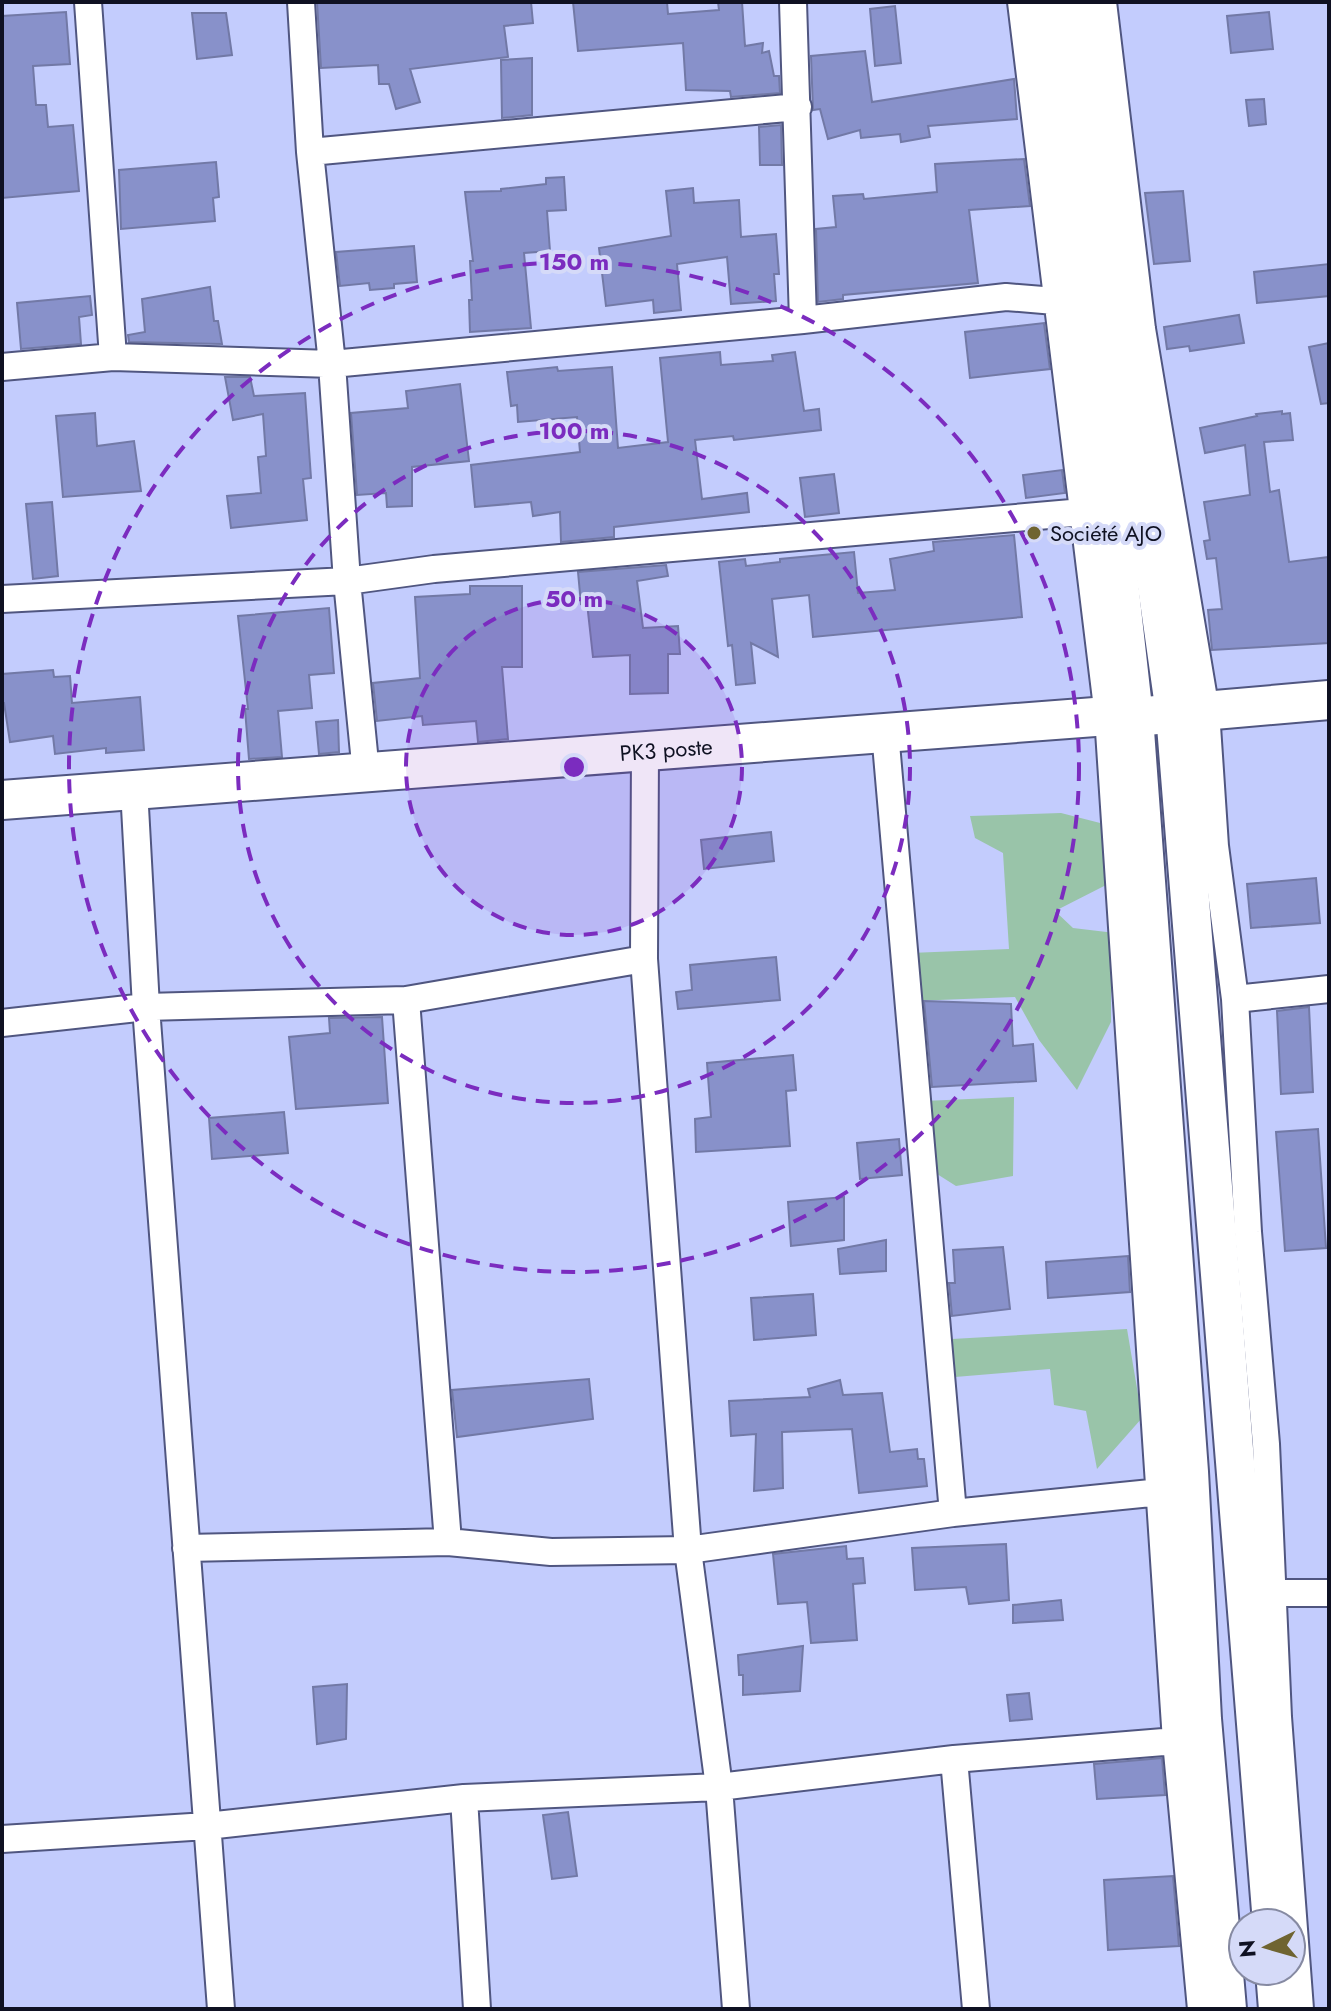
<svg xmlns="http://www.w3.org/2000/svg" width="1331" height="2011" viewBox="0 0 1331 2011" font-family="Jost,sans-serif">
	<style>
		.green { fill: #99c4a9 }
		.building { fill: #8891ca; stroke: #7279a6; stroke-width: 2 }
		.lines { fill: none; stroke-linecap: round; stroke-linejoin: round }
		.street-casing { stroke: #505680; stroke-width: 30 }
		.secondary-casing { stroke: #505680; stroke-width: 42 }
		.street { stroke: #fff; stroke-width: 26 }
		.secondary { stroke: #fff; stroke-width: 38 }
		.ring { fill: none; stroke: #7b2cbf; stroke-width: 4; stroke-dasharray: 14 10 }
		.poi-dot { fill: #6f6431; stroke: #d5daf8; stroke-width: 3 }
		.labels { text-anchor: middle; dominant-baseline: central; stroke-width: 8; stroke-linejoin: round; paint-order: stroke }
		.poi-label { font-size: 22px; fill: #0f1122; stroke: #d5daf8; text-anchor: start }
		.street-label { font-size: 22px; fill: #0f1122; stroke: #d5daf8 }
		.centre { fill: #7b2cbf; stroke: #d5daf8; stroke-width: 4 }
		.ring-label { font-size: 24px; text-anchor: middle; font-weight: bold; fill: #7b2cbf; stroke: #d5daf8; stroke-width: 8; stroke-linejoin: round; paint-order: stroke }
	</style>
	<rect width="100%" height="100%" fill="#c3ccfd"/>
	<path class="green" d="M 1061,813 L 1108,825 L 1110,883 L 1055,911 L 1073,928 L 1115,933 L 1117,968 L 1111,993 L 1111,1022 L 1077,1090 L 1039,1040 L 1015,997 L 913,1001 L 910,953 L 1009,949 L 1003,853 L 975,838 L 970,816 Z
		M 1014,1097 L 1013,1176 L 956,1186 L 926,1167 L 924,1101 Z
		M 1127,1329 L 1142,1418 L 1097,1469 L 1086,1411 L 1054,1405 L 1050,1369 L 955,1377 L 952,1339 Z"/>
	<path class="building" d="M 317,2 L 531,2 L 533,23 L 504,26 L 508,57 L 410,69 L 420,102 L 396,109 L 389,84 L 379,84 L 378,65 L 321,68 Z
		M 573,2 L 667,2 L 668,14 L 719,10 L 718,2 L 742,2 L 745,46 L 763,43 L 762,53 L 769,51 L 774,76 L 779,76 L 780,93 L 731,97 L 730,91 L 686,90 L 683,43 L 578,51 Z
		M 895,6 L 901,63 L 875,66 L 870,9 Z
		M 66,12 L 70,64 L 33,66 L 36,105 L 46,105 L 48,127 L 73,125 L 79,191 L 2,198 L 2,16 Z
		M 1269,12 L 1273,49 L 1231,53 L 1227,16 Z
		M 192,13 L 226,13 L 232,55 L 197,59 Z
		M 865,51 L 872,102 L 1014,79 L 1017,119 L 928,126 L 930,137 L 901,142 L 900,134 L 861,138 L 860,130 L 828,139 L 820,109 L 813,110 L 811,56 Z
		M 532,58 L 532,115 L 502,118 L 501,60 Z
		M 1264,99 L 1266,124 L 1249,126 L 1246,100 Z
		M 781,125 L 782,165 L 760,165 L 759,127 Z
		M 1024,159 L 1030,206 L 969,210 L 978,283 L 843,295 L 843,299 L 818,302 L 816,229 L 836,227 L 833,196 L 863,194 L 864,199 L 937,192 L 935,164 Z
		M 216,162 L 219,197 L 213,198 L 215,221 L 121,229 L 119,170 Z
		M 564,177 L 566,210 L 547,211 L 550,251 L 524,253 L 531,328 L 470,332 L 469,300 L 472,300 L 470,261 L 473,261 L 465,192 L 501,191 L 501,189 L 546,184 L 546,178 Z
		M 693,188 L 694,203 L 739,200 L 741,237 L 776,234 L 779,274 L 774,274 L 776,301 L 731,304 L 727,257 L 677,264 L 681,310 L 654,313 L 653,300 L 606,306 L 599,248 L 671,236 L 666,191 Z
		M 1183,191 L 1190,261 L 1154,264 L 1145,193 Z
		M 414,246 L 417,282 L 394,284 L 394,288 L 370,290 L 369,283 L 340,286 L 336,252 Z
		M 1329,264 L 1329,296 L 1257,303 L 1254,272 Z
		M 210,287 L 214,321 L 218,321 L 222,344 L 129,342 L 128,335 L 145,332 L 142,299 Z
		M 90,296 L 92,315 L 79,317 L 81,344 L 21,349 L 17,303 Z
		M 1239,315 L 1244,343 L 1190,351 L 1189,346 L 1167,349 L 1164,327 Z
		M 1044,323 L 1050,369 L 970,378 L 965,332 Z
		M 1329,343 L 1329,403 L 1321,404 L 1309,347 Z
		M 720,352 L 721,365 L 773,361 L 772,355 L 795,352 L 804,411 L 819,409 L 821,430 L 734,440 L 733,436 L 695,440 L 702,499 L 747,493 L 749,512 L 614,527 L 614,537 L 561,542 L 560,512 L 533,516 L 531,502 L 475,507 L 471,465 L 580,452 L 577,417 L 518,422 L 517,405 L 511,406 L 507,372 L 557,367 L 558,371 L 612,367 L 618,448 L 668,442 L 660,358 Z
		M 225,377 L 250,377 L 254,396 L 305,393 L 311,478 L 303,479 L 307,520 L 231,528 L 227,496 L 261,493 L 258,457 L 266,456 L 263,414 L 233,420 Z
		M 460,384 L 469,461 L 412,467 L 412,506 L 387,507 L 386,493 L 357,495 L 351,413 L 408,408 L 406,391 Z
		M 1282,411 L 1282,414 L 1290,413 L 1293,440 L 1264,442 L 1270,492 L 1279,490 L 1289,562 L 1329,557 L 1329,643 L 1212,650 L 1208,610 L 1222,609 L 1216,558 L 1207,559 L 1204,541 L 1210,540 L 1204,502 L 1250,495 L 1245,445 L 1205,453 L 1200,428 L 1257,416 L 1256,414 Z
		M 95,413 L 97,446 L 134,441 L 141,491 L 63,497 L 56,416 Z
		M 1062,470 L 1065,493 L 1026,498 L 1023,475 Z
		M 834,474 L 839,513 L 805,517 L 800,478 Z
		M 52,502 L 58,576 L 33,579 L 26,504 Z
		M 1014,535 L 1022,617 L 813,637 L 809,595 L 772,599 L 778,657 L 751,643 L 755,683 L 736,685 L 732,645 L 728,646 L 719,562 L 745,559 L 746,566 L 780,562 L 780,559 L 854,552 L 858,593 L 895,590 L 890,559 L 934,551 L 933,542 Z
		M 666,565 L 668,576 L 637,581 L 643,628 L 678,626 L 680,654 L 668,654 L 668,693 L 630,694 L 630,655 L 593,657 L 587,603 L 581,604 L 578,572 Z
		M 470,586 L 522,586 L 522,667 L 502,667 L 508,739 L 478,742 L 476,721 L 423,725 L 422,716 L 377,721 L 373,683 L 420,678 L 415,597 L 470,594 Z
		M 329,608 L 334,673 L 309,675 L 312,708 L 278,711 L 282,757 L 249,759 L 245,709 L 248,709 L 238,616 Z
		M 53,670 L 54,677 L 70,676 L 72,703 L 140,697 L 144,750 L 106,753 L 106,748 L 55,754 L 53,736 L 10,742 L 4,703 L 2,703 L 2,674 Z
		M 338,720 L 339,752 L 319,754 L 316,722 Z
		M 771,832 L 774,861 L 704,869 L 701,840 Z
		M 1316,878 L 1320,923 L 1251,928 L 1247,884 Z
		M 776,957 L 780,1000 L 678,1009 L 676,992 L 692,990 L 690,965 Z
		M 924,1001 L 1011,1004 L 1013,1046 L 1033,1044 L 1036,1081 L 932,1087 Z
		M 1309,1007 L 1313,1092 L 1281,1094 L 1277,1011 Z
		M 382,1017 L 388,1103 L 296,1109 L 289,1037 L 330,1033 L 329,1018 Z
		M 793,1055 L 796,1090 L 786,1091 L 790,1146 L 696,1152 L 695,1119 L 711,1117 L 707,1063 Z
		M 284,1112 L 288,1153 L 212,1159 L 209,1118 Z
		M 1318,1129 L 1326,1248 L 1285,1251 L 1276,1132 Z
		M 899,1139 L 902,1175 L 860,1179 L 857,1143 Z
		M 844,1197 L 844,1240 L 791,1246 L 788,1202 Z
		M 886,1240 L 886,1271 L 840,1274 L 838,1249 Z
		M 1003,1247 L 1010,1309 L 952,1316 L 949,1283 L 955,1283 L 953,1250 Z
		M 1128,1256 L 1130,1292 L 1048,1298 L 1046,1262 Z
		M 813,1294 L 816,1335 L 754,1340 L 751,1298 Z
		M 589,1379 L 593,1419 L 457,1437 L 452,1390 Z
		M 840,1380 L 843,1395 L 882,1393 L 890,1452 L 917,1449 L 918,1459 L 924,1459 L 927,1486 L 859,1493 L 852,1429 L 782,1432 L 783,1488 L 754,1491 L 756,1434 L 731,1436 L 729,1401 L 810,1397 L 808,1389 Z
		M 1006,1544 L 1009,1600 L 969,1604 L 966,1587 L 915,1590 L 912,1548 Z
		M 846,1546 L 847,1559 L 863,1558 L 865,1583 L 853,1584 L 857,1640 L 811,1643 L 807,1602 L 778,1604 L 773,1554 Z
		M 1061,1600 L 1063,1620 L 1013,1623 L 1013,1605 Z
		M 803,1646 L 800,1691 L 743,1695 L 743,1675 L 739,1675 L 738,1655 Z
		M 347,1684 L 346,1739 L 317,1744 L 313,1687 Z
		M 1029,1693 L 1032,1719 L 1010,1721 L 1007,1695 Z
		M 1162,1758 L 1165,1795 L 1097,1799 L 1094,1764 Z
		M 568,1812 L 577,1876 L 552,1879 L 543,1815 Z
		M 1173,1876 L 1179,1946 L 1108,1950 L 1104,1880 Z"/>
	<g class="lines">
		<g class="street-casing">
			<path id="street" d="M 88,2 L 113,357
				M 301,2 L 310,152 L 332,364 L 347,581 L 366,773
				M 793,2 L 803,320
				M 1021,2 L 1108,716 L 1176,1741 L 1201,2009
				M 1103,2 L 1142,329 L 1206,711 L 1215,846 L 1235,999 L 1248,1232 L 1266,1444 L 1278,1717 L 1300,2009
				M 310,152 L 798,107
				M 2,367 L 113,357 L 332,364 L 803,320 L 1006,297 L 1055,301
				M 2,599 L 347,581 L 434,569 L 1083,512
				M 885,732 L 953,1513
				M 645,750 L 644,959 L 688,1550 L 719,1787 L 736,2009
				M 134,789 L 146,1007 L 221,2009
				M 1235,999 L 1329,989
				M 406,1000 L 448,1542
				M 2,1023 L 146,1007 L 406,1000 L 644,959
				M 186,1548 L 448,1542 L 551,1552 L 688,1550 L 953,1513 L 1161,1492
				M 1273,1593 L 1329,1593
				M 954,1759 L 976,2009
				M 464,1798 L 477,2009
				M 2,1839 L 207,1826 L 464,1798 L 719,1787 L 954,1759 L 1176,1741"/>
		</g>
		<g class="secondary-casing">
			<g id="secondary">
				<path d="M 1047,2 L 1081,302 L 1111,511 L 1134,717 L 1189,1472 L 1202,1719 L 1227,2009"/>
				<path d="M 1080,2 L 1118,310 L 1175,713 L 1272,1923"/>
				<path id="s1" d="M 2,800 L 1108,716 L 1134,717 L 1329,700"/>
				<path d="M 1275,1971 L 1278,2009"/>
			</g>
		</g>
		<use href="#street" class="street"/>
		<use href="#secondary" class="secondary"/>
	</g>
	<circle cx="574" cy="767" r="168" fill="#7b2cbf" fill-opacity=".12"/>
	<g class="ring">
		<circle cx="574" cy="767" r="168"/>
		<circle cx="574" cy="767" r="336"/>
		<circle cx="574" cy="767" r="505"/>
	</g>
	<circle class="poi-dot" cx="1034" cy="533" r="8"/>
	<g class="labels">
		<g class="poi-label">
			<text x="1050" y="533">Société AJO</text>
		</g>
		<g class="street-label">
			<text stroke="none"><textPath href="#s1" startOffset="666">PK3 poste</textPath></text>
		</g>
	</g>
	<circle cx="574" cy="767" r="12" class="centre"/>
	<g class="ring-label">
		<text x="574" y="270">150 m</text>
		<text x="574" y="439">100 m</text>
		<text x="574" y="607">50 m</text>
	</g>
	<rect width="1331" height="2011" fill="none" stroke="#0f1122" stroke-width="8"/>
	<g transform="translate(1267 1947) rotate(265)"><circle r="38" fill="#d5daf8" stroke="#868aa2" stroke-width="2"/>
	<path d="M0-6L14 30L0 20L-14 30Z" fill="#6f6431"/>
	<text y="-12" font-size="22" font-weight="bold" text-anchor="middle" fill="#0f1122">N</text>
	</g>
</svg>
